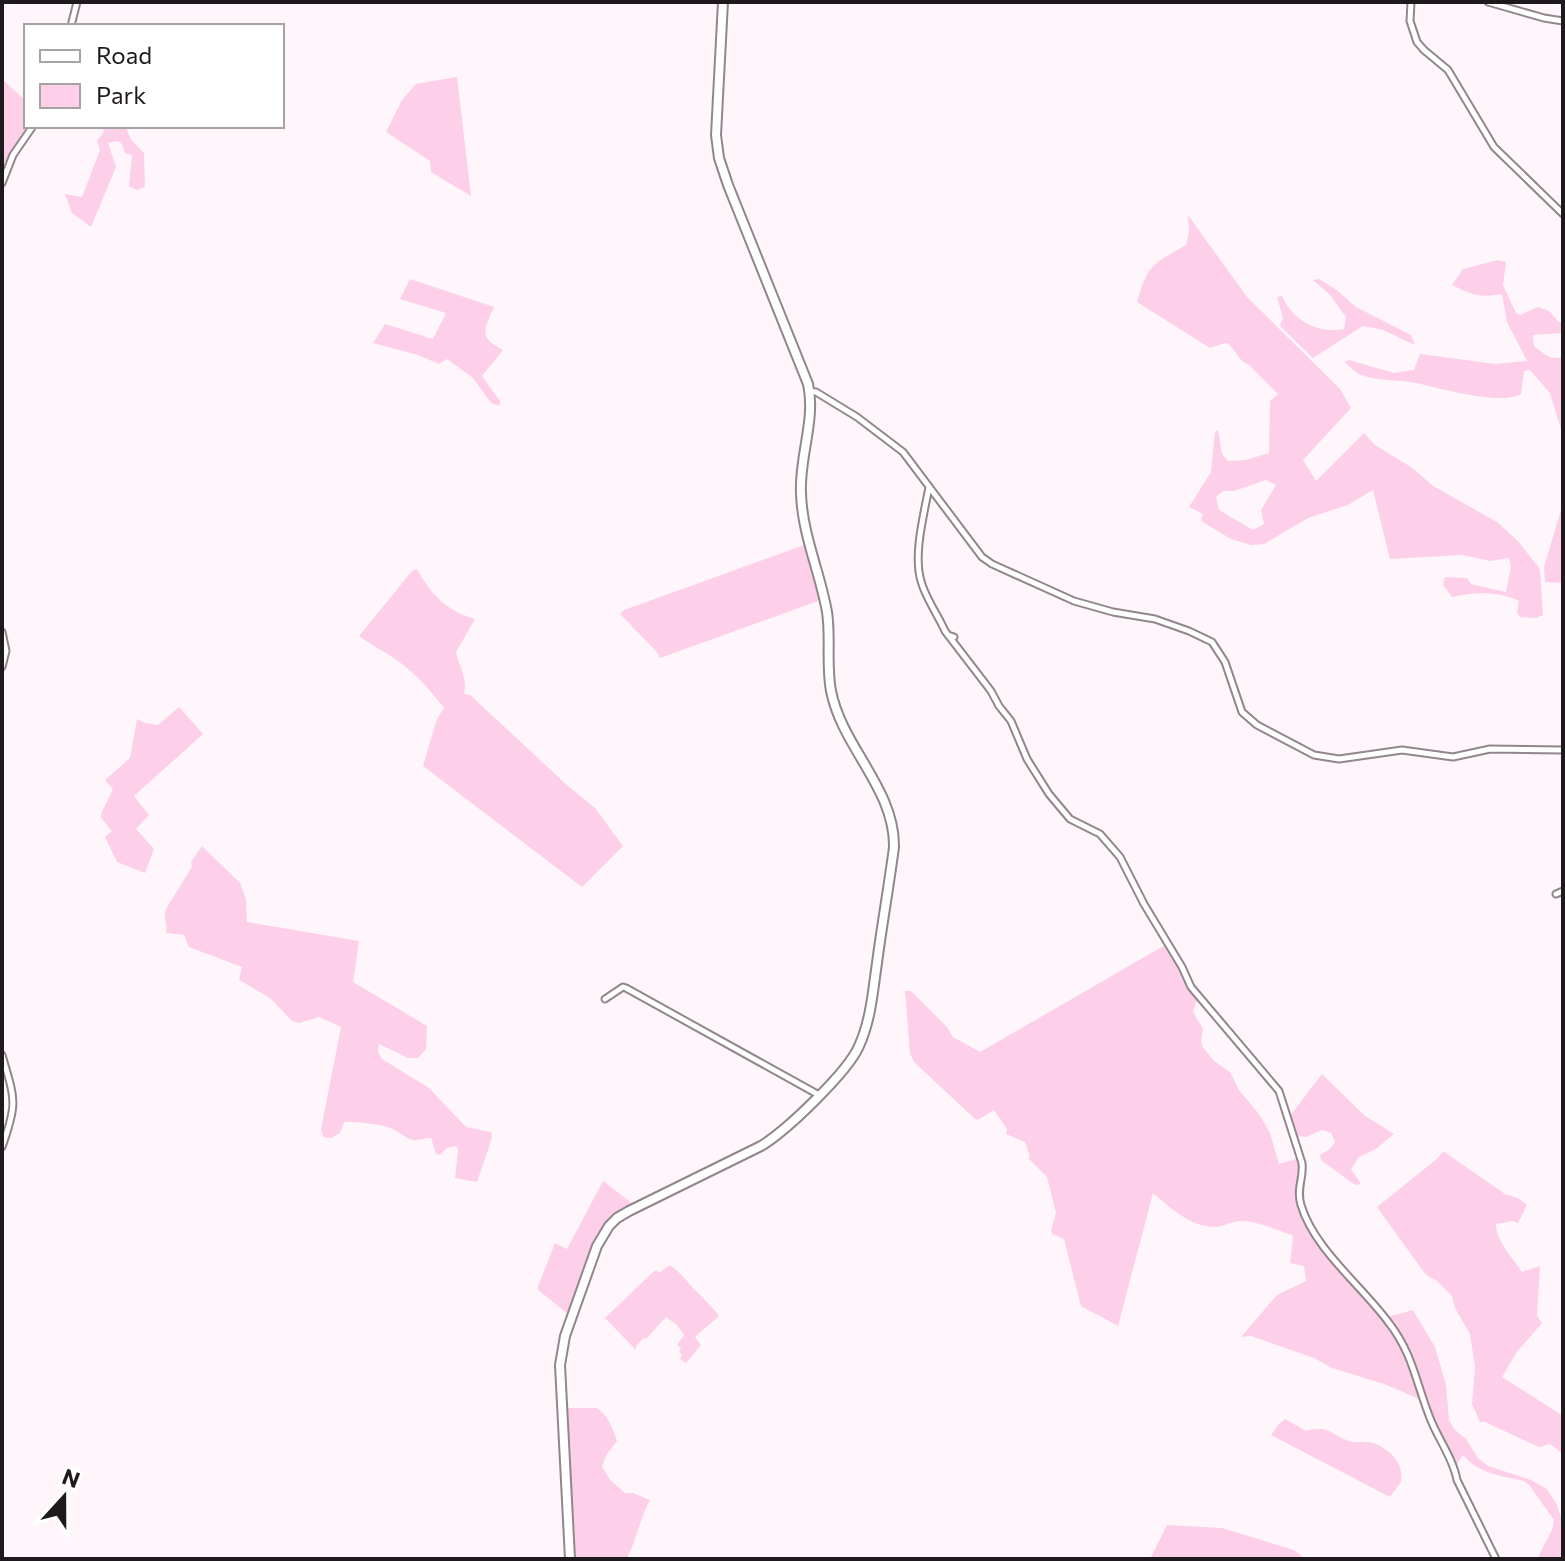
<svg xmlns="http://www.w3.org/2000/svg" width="1565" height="1561" viewBox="0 0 1565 1561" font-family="Commissioner,sans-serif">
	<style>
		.green { fill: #fecfe8; fill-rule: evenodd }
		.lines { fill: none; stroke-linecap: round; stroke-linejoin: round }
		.street-casing { stroke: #92868d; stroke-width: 9 }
		.secondary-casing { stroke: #92868d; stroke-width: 12 }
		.street { stroke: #fff; stroke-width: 5 }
		.secondary { stroke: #fff; stroke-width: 8 }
	</style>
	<rect width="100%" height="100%" fill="#fff6fb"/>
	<path class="green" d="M 457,77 L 471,196 L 431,172 L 430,161 L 386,132 L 402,100 L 416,84 Z
		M 2,79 L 26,101 L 26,126 L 30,126 L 6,163 L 2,175 Z
		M 102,126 L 125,126 L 132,141 L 144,153 L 145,187 L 137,190 L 129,186 L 132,155 L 125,153 L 122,144 L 118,141 L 108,143 L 116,167 L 91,227 L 72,213 L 65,194 L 82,197 L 100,150 L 97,141 L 104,132 Z
		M 1188,215 L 1247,297 L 1340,389 L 1351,408 L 1303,460 L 1316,481 L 1364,433 L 1375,445 L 1411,467 L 1433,486 L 1497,522 L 1518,541 L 1540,569 L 1543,615 L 1536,618 L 1520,617 L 1517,613 L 1519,601 C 1499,591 1474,592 1452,597 L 1443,585 L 1445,577 L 1467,578 L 1471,584 L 1506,592 L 1511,567 L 1509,558 L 1490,561 L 1462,555 L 1390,559 L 1373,490 L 1348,505 L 1308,518 L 1264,544 L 1251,545 L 1231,539 L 1201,521 L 1203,514 L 1189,507 L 1211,472 L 1215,432 L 1218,430 L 1222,454 L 1228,461 L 1246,460 L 1269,453 L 1270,401 L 1278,394 L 1249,365 L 1242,361 L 1229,344 L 1225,343 L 1210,348 L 1137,302 C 1148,263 1153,264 1186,245 L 1189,231 ZM 1266,480 L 1276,485 L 1261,510 L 1264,524 L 1253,530 L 1219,510 L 1216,497 L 1223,491 L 1234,491 Z
		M 1498,260 L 1506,262 L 1503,285 L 1516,313 L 1520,315 L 1538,307 L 1549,311 L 1559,322 L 1563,322 L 1563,333 L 1533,335 L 1534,346 C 1543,353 1551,361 1563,357 L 1563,436 L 1550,393 L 1530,370 L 1524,371 L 1521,394 C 1501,406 1440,388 1416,383 C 1396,379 1378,382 1359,374 C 1354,371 1349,366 1345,362 L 1349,360 L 1394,373 L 1414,370 L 1420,354 L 1495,364 L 1527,361 L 1507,322 L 1502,294 C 1480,298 1472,295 1452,285 L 1463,269 Z
		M 410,279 L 494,307 C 484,330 478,337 503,350 L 482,376 L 500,401 L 500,406 L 491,403 L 473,378 L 447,359 L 439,364 L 418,355 L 373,343 L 385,324 L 433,339 L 446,313 L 400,299 Z
		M 1319,279 L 1338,291 L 1356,307 L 1411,335 L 1415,345 L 1383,330 L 1363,326 L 1313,358 L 1280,326 L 1283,318 L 1277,297 L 1282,296 C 1293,321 1318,334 1344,329 L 1346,317 L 1330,295 L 1313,280 Z
		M 1563,503 L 1563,583 L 1545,582 L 1544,567 Z
		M 807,544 L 821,600 L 660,658 L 656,651 L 620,614 L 624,610 Z
		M 417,569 C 431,595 447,611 475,619 L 456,652 C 459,666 468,679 464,694 L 470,695 L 567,785 L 595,808 L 623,846 L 582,887 L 423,766 L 437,719 L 444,708 C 430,690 417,675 398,661 C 386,652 372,646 359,636 L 412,571 Z
		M 179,707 L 203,734 L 134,796 L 149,815 L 136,829 L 154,849 L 145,873 L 117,862 L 105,837 L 112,831 L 101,818 L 101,814 L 113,789 L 105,780 L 130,758 L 137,719 L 145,723 L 158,725 Z
		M 202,846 L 240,883 L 246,899 L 247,922 L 359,941 L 353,982 L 427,1026 L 426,1049 L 418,1058 L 408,1058 L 379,1044 L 378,1052 L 382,1059 L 429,1088 L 466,1127 L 491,1132 L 492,1138 L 477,1182 L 455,1178 L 458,1150 L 456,1146 L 447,1148 L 440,1155 L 436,1154 L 431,1138 C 425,1138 419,1141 413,1140 C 404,1138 398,1130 390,1128 C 375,1123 359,1122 344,1122 L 340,1133 L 331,1138 L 323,1137 L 321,1129 L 341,1027 L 319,1017 L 299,1023 L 292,1021 L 270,998 L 239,980 L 242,967 L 189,947 L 184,935 L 166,933 C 168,924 163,918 166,909 L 192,867 L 191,862 Z
		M 1167,944 L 1198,997 L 1193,1012 L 1203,1029 L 1201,1040 L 1202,1046 L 1214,1061 L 1230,1072 L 1239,1090 L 1259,1114 L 1270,1133 L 1279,1164 L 1303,1157 C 1306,1171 1298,1185 1302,1200 C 1311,1238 1361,1286 1387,1317 L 1413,1310 L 1435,1347 L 1446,1385 L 1449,1420 L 1454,1429 L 1466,1439 L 1478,1458 L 1488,1466 L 1531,1480 L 1547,1489 L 1557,1505 L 1563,1523 L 1563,1559 L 1537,1559 L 1552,1530 L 1554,1520 L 1529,1485 L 1524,1481 C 1502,1476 1477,1473 1463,1455 L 1455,1467 L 1422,1400 L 1384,1384 L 1332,1368 L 1314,1358 L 1251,1336 L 1241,1337 L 1277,1295 L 1306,1281 L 1304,1266 L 1290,1263 L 1293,1238 L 1292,1235 C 1276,1230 1260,1222 1243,1221 C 1232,1220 1224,1227 1213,1227 C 1189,1226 1170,1207 1153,1193 L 1118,1326 L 1081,1306 L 1064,1239 L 1052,1234 L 1051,1230 L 1056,1213 L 1047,1177 L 1028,1158 L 1030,1157 L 1025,1142 L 1006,1134 L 1007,1129 L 994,1110 L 978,1120 L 974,1118 L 914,1062 L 910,1053 L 905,991 L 911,991 L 947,1027 L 953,1037 L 980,1052 Z
		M 1322,1074 L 1365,1116 L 1394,1134 L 1376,1149 L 1359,1157 L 1351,1169 L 1361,1184 L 1356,1185 L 1351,1182 L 1321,1160 L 1320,1155 L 1330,1149 L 1335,1142 L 1331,1133 L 1322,1130 L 1306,1137 L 1295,1136 L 1289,1117 Z
		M 1443,1151 L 1505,1194 L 1518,1198 L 1527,1205 L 1518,1223 L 1513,1221 L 1496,1224 C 1496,1241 1513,1258 1522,1272 L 1540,1266 L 1537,1316 L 1542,1323 L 1516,1353 L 1502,1377 L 1563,1416 L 1563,1454 L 1550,1444 L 1539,1447 L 1485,1422 L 1480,1422 L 1472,1404 L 1475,1367 L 1470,1334 L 1455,1308 L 1452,1296 L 1436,1280 L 1429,1277 L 1423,1271 L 1377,1207 L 1438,1158 Z
		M 603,1181 L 633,1204 L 612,1219 L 596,1239 L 569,1315 L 537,1289 L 555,1243 L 567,1249 Z
		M 670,1265 C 682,1274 690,1285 700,1295 C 707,1303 713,1307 719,1316 L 695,1337 L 701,1345 L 686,1363 L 680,1359 L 682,1355 L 679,1352 L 681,1348 L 677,1345 L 684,1335 L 677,1325 L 666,1317 L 646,1339 L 644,1338 L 636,1346 L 636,1350 L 605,1318 L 653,1272 L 657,1270 L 659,1273 Z
		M 565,1408 L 597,1408 C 608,1415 613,1429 617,1441 L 607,1454 L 602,1466 L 610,1480 L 625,1493 L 633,1493 L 650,1500 C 640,1518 637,1538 628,1556 L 628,1559 L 573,1559 Z
		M 1285,1419 L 1306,1431 C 1329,1423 1335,1439 1354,1442 C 1360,1443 1367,1441 1373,1443 C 1388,1448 1405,1463 1401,1481 C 1399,1486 1393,1492 1390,1497 L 1271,1435 L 1278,1425 Z
		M 1167,1525 L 1222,1528 L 1294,1550 L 1305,1559 L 1150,1559 Z"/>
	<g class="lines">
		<g class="street-casing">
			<path id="street" d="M 1411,2 L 1410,21 L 1417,42 L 1424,50 L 1448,70 L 1494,147 L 1563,214
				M 1488,2 L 1544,18 L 1563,21
				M 71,26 L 77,2
				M 2,183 L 13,155 L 33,126
				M 809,391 L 816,392 L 857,417 L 903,452 L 982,557 L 992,564 L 1074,601 L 1113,612 L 1155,619 L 1189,631 L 1212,642 L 1225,662 L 1242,712 L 1257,725 L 1314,755 L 1339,759 L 1402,750 L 1453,757 L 1490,749 L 1563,750
				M 929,487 C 924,514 913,555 921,581 C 925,597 938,615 945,631 L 948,635 L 954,637
				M 2,632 L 6,651 L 2,667
				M 948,635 L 991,691 L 999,706 L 1011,721 L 1027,759 L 1049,794 L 1070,819 L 1100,834 L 1120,857 L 1144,904 L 1182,967 L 1191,987 L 1279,1091 L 1302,1163 C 1304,1178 1296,1188 1301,1205 C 1314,1249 1362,1286 1389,1323 C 1413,1354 1416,1383 1430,1418 C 1438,1439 1453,1458 1457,1480 L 1496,1559
				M 1556,894 L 1563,891
				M 605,999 L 623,987 L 626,988 L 819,1095
				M 2,1055 C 15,1100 18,1102 2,1147"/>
		</g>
		<g class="secondary-casing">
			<path id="secondary" d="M 570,1559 L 560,1365 L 565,1336 L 597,1246 L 609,1226 L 617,1218 L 629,1211 L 761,1146 C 786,1131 848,1072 859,1046 C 871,1020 873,990 877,963 C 882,924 889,886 894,847 C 895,789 842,747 831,691 C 826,665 831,638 827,612 C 820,572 802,534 801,493 C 799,457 816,420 808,384 L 728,185 L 719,158 L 716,135 L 723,2"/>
		</g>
		<use href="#street" class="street"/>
		<use href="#secondary" class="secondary"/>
	</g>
	<rect width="1565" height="1561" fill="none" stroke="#1e191c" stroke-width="8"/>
	<rect x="24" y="24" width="260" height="104" fill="#ffffff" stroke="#a5a3a4" stroke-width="2"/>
	<rect x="40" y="50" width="40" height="12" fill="#ffffff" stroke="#a5a3a4" stroke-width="2"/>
	<text x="96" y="64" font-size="24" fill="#1e191c">Road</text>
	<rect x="40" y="84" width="40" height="24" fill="#fecfe8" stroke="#a5a3a4" stroke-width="2"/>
	<text x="96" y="104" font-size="24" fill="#1e191c">Park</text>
	<g transform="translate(64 1497) rotate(21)" stroke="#ffffff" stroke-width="6" paint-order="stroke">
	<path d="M0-6L14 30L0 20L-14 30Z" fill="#1e191c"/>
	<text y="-12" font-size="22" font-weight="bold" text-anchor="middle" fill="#1e191c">N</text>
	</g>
</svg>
